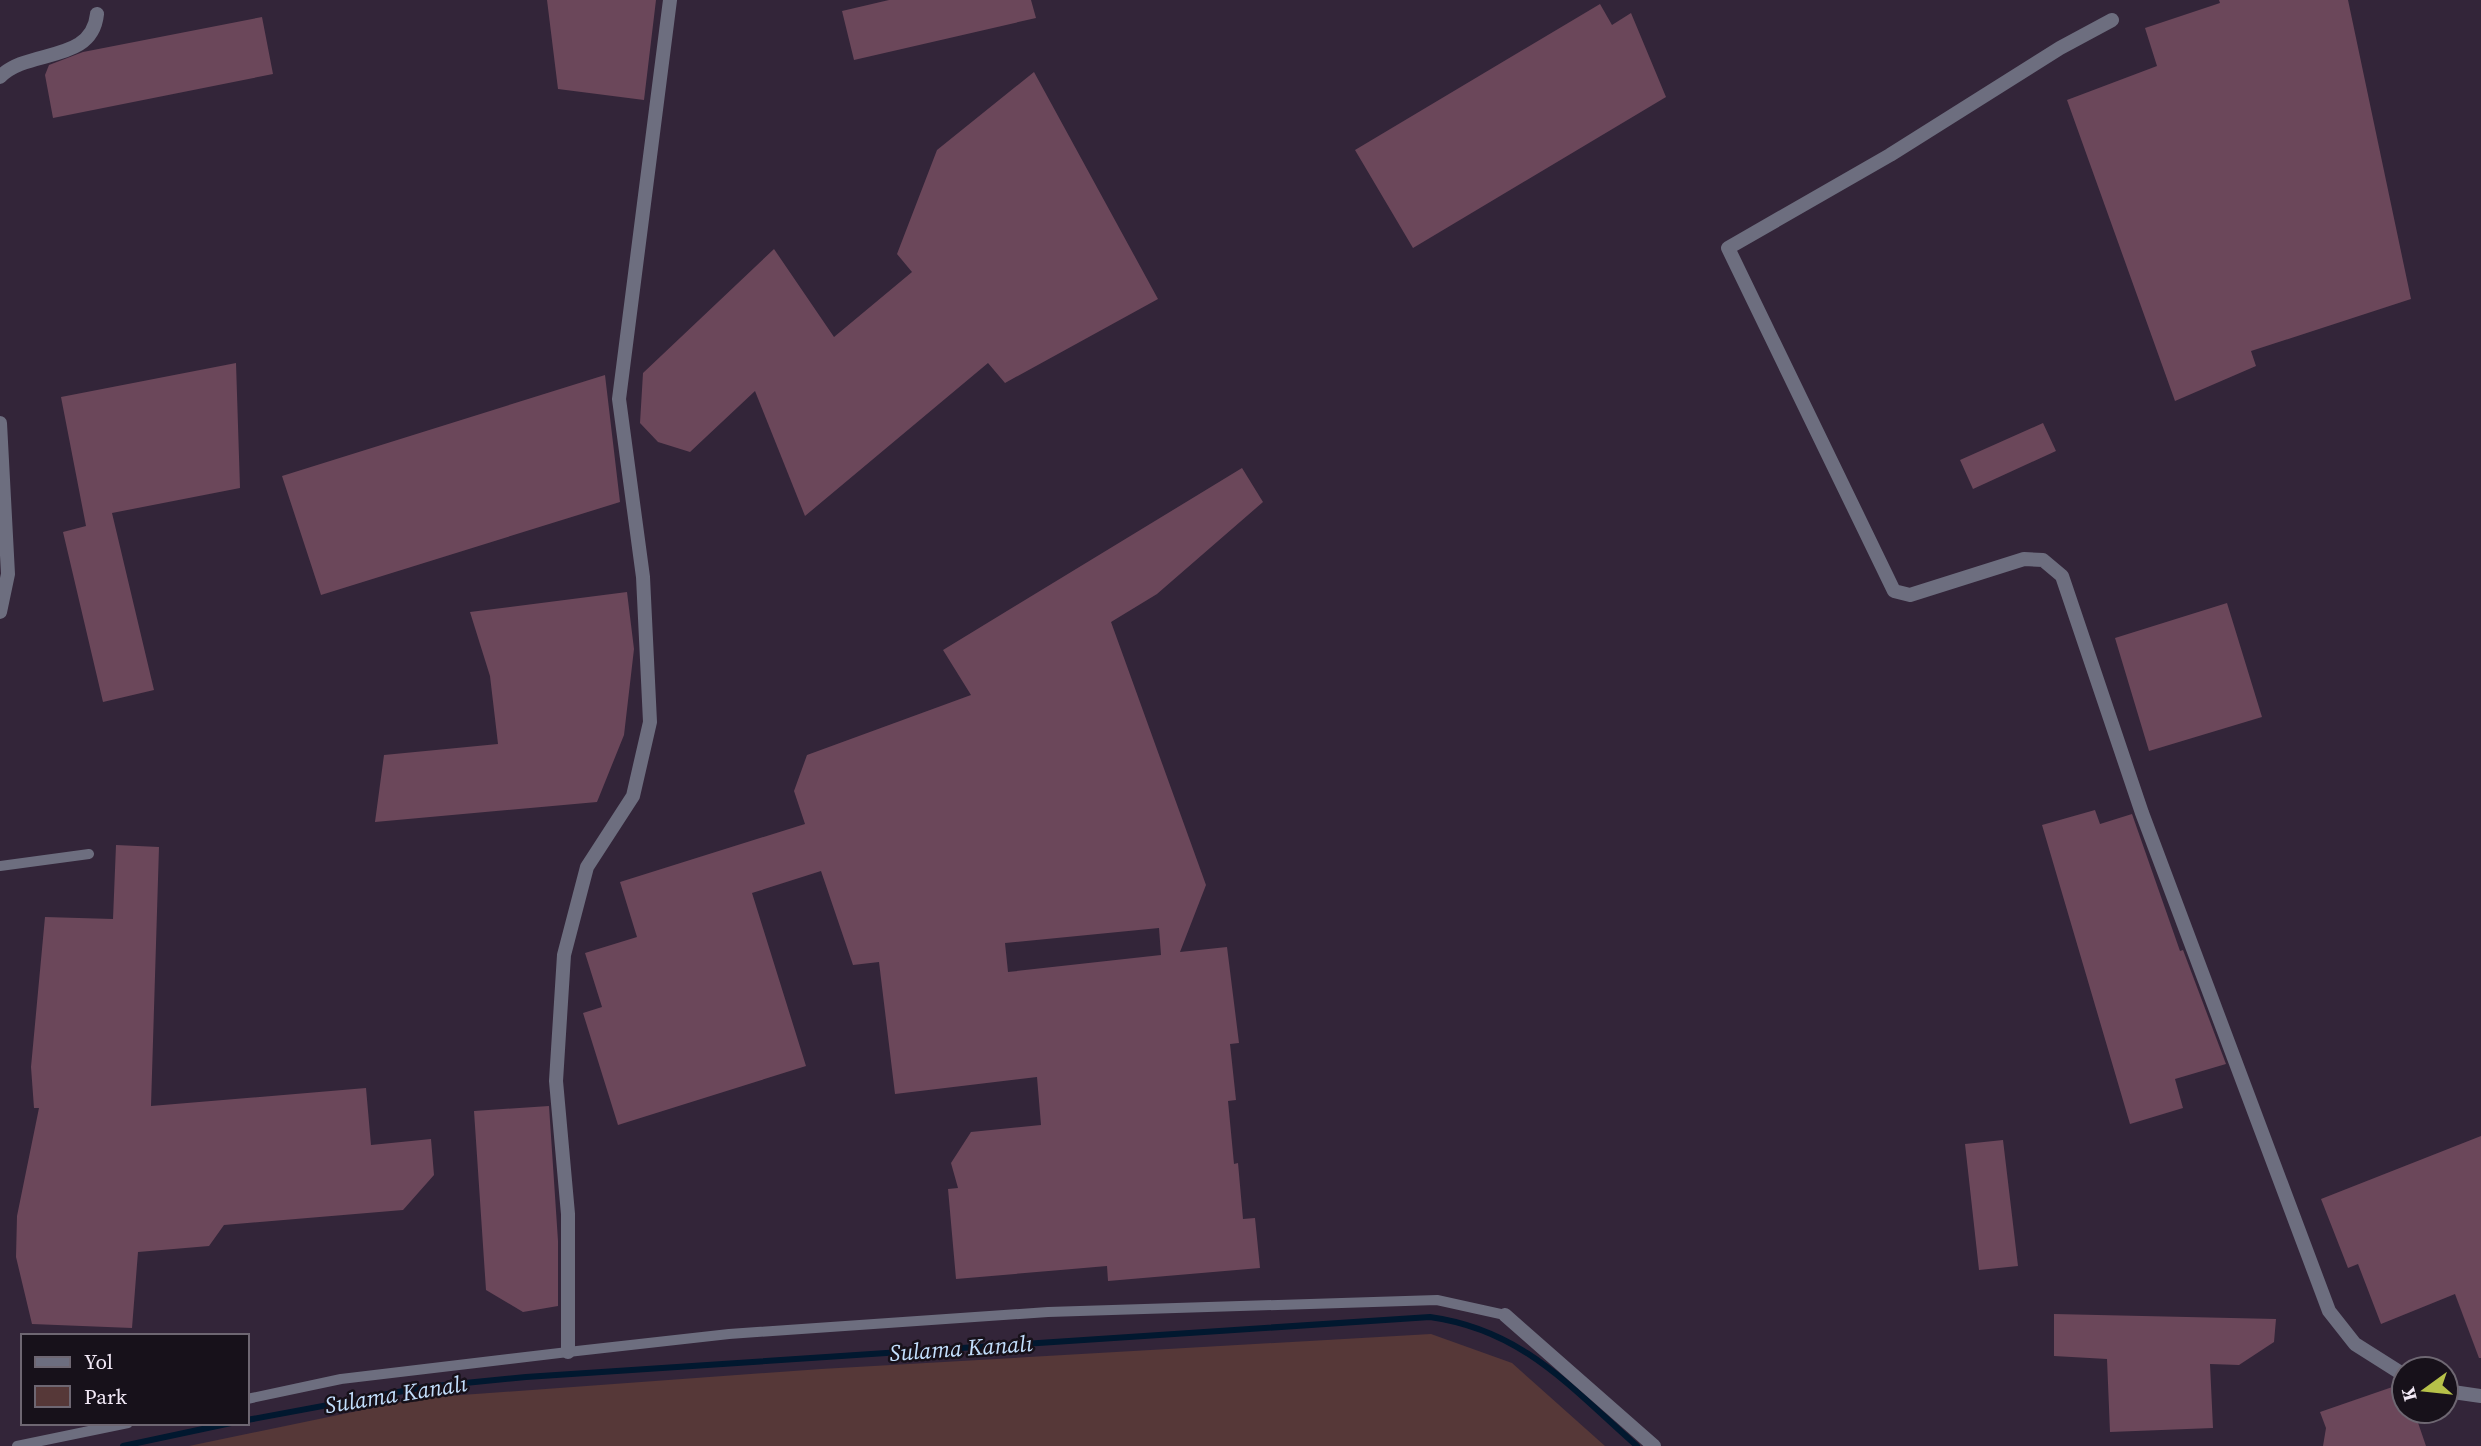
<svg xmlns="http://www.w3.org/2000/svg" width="2481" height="1446" viewBox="0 0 2481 1446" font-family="'Source Serif 4',serif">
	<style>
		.green { fill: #563838 }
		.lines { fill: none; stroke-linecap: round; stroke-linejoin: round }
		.stream { stroke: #01182f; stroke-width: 6 }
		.building { fill: #6b475a; fill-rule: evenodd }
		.service { stroke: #6d6e7f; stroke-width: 10 }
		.minor { stroke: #6d6e7f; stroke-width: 14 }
		.tertiary { stroke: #6d6e7f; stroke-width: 14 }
		.labels { text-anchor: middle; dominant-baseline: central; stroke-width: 5; stroke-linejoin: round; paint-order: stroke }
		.water-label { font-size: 23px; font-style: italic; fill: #c3dffd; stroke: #17111a }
	</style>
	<rect width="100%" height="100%" fill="#332539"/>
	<path class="green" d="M 1431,1334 L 1512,1363 L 1605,1446 L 189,1446 L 420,1398 L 821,1369 Z"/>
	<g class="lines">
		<path class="stream" d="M 247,1420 L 425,1387 L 526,1377 L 1430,1317 C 1523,1330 1570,1387 1637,1446
			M 123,1446 L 231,1423"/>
	</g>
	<path class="building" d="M 547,0 L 656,0 L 644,100 L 558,89 Z
		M 889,0 L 1031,0 L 1036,18 L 854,60 L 842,11 Z
		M 2219,0 L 2348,0 L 2411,299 L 2251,351 L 2256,366 L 2175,401 L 2067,100 L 2157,66 L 2145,28 L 2220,3 Z
		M 1600,4 L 1612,25 L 1631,13 L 1666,97 L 1413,248 L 1355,150 Z
		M 262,17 L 273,74 L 53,118 L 45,75 L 49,65 L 83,52 Z
		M 1034,72 L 1158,299 L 1005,383 L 988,363 L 805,516 L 755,391 L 690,452 L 658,442 L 640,423 L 643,373 L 774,249 L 834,337 L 912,272 L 897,254 L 937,150 Z
		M 236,363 L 240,488 L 112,513 L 154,690 L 103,702 L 63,532 L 86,526 L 61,397 Z
		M 605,375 L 620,502 L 321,595 L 282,476 Z
		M 2043,423 L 2056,451 L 1973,489 L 1960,460 Z
		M 1242,468 L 1263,502 L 1157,594 L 1111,622 L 1206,885 L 1180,952 L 1227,947 L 1239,1043 L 1230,1044 L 1236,1100 L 1228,1101 L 1234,1164 L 1238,1163 L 1243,1219 L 1255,1218 L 1260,1268 L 1108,1281 L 1107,1266 L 956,1279 L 948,1189 L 958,1188 L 951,1163 L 971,1132 L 1041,1125 L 1037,1077 L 895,1094 L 879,962 L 853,965 L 821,871 L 752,893 L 806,1066 L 618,1125 L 583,1013 L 602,1007 L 585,953 L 637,937 L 620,882 L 805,824 L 794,791 L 807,755 L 971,695 L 943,650 ZM 1159,928 L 1161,955 L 1008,972 L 1005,943 Z
		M 627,592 L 634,649 L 624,735 L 597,802 L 375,822 L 384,755 L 498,744 L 490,676 L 470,612 Z
		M 2227,603 L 2262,717 L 2149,751 L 2115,638 Z
		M 2095,810 L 2100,824 L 2132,814 L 2180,951 L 2183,950 L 2226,1064 L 2175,1079 L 2183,1108 L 2130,1124 L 2042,825 Z
		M 116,845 L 159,847 L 151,1106 L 366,1088 L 371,1145 L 431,1139 L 434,1175 L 403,1210 L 224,1225 L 209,1246 L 138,1252 L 132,1328 L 32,1324 L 16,1257 L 17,1216 L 39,1108 L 34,1108 L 31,1067 L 45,917 L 113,919 Z
		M 549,1106 L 558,1241 L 558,1306 L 523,1312 L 486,1290 L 474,1111 Z
		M 2481,1136 L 2481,1358 L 2479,1358 L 2455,1294 L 2381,1324 L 2358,1264 L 2348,1268 L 2321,1199 Z
		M 2003,1140 L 2018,1266 L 1979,1270 L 1965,1144 Z
		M 2054,1314 L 2276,1319 L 2274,1342 L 2239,1365 L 2210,1364 L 2213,1428 L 2110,1432 L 2107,1359 L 2054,1356 Z
		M 2401,1384 L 2404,1385 L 2404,1411 L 2414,1411 L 2426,1446 L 2323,1446 L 2326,1428 L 2320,1412 Z"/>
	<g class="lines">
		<path class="service" d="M 0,866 L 89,854
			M 247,1399 L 341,1379 L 568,1352 L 729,1334 L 1048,1312 L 1437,1300 L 1505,1315
			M 17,1446 L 128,1423"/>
		<path class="minor" d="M 2112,20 L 2060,48 L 1890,155 L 1728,248 L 1894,591 L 1910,595 L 2024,559 L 2043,560 L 2062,576 L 2142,813 L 2329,1311 L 2355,1344 L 2404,1375
			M 0,77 C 28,48 92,64 97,14
			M 0,423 L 8,574 L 0,612
			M 568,1352 L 568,1214 L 556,1081 L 564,955 L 587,867 L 633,796 L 650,722 L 643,577 L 619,399 L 670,0
			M 2446,1391 L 2481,1396"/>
		<path class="tertiary" d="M 1505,1315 L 1654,1446"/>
	</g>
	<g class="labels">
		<g class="water-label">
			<text transform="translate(961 1348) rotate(-4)">Sulama Kanalı</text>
			<text transform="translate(396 1394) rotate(-9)">Sulama Kanalı</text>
		</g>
	</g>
	<rect x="21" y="1334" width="228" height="91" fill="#17111a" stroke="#6e6772" stroke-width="2"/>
	<rect x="35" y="1357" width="35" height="10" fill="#6d6e7f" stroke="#6e6772" stroke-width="2"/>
	<text x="84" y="1369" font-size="21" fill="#f1e8f5">Yol</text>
	<rect x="35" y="1386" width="35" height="21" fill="#563838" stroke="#6e6772" stroke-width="2"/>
	<text x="84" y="1404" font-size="21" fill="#f1e8f5">Park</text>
	<g transform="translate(2425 1390) rotate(255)"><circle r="33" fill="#17111a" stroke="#6e6772" stroke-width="2"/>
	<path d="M0-5L12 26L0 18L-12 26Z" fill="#b6c149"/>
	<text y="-10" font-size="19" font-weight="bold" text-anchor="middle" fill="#f1e8f5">K</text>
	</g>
</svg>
